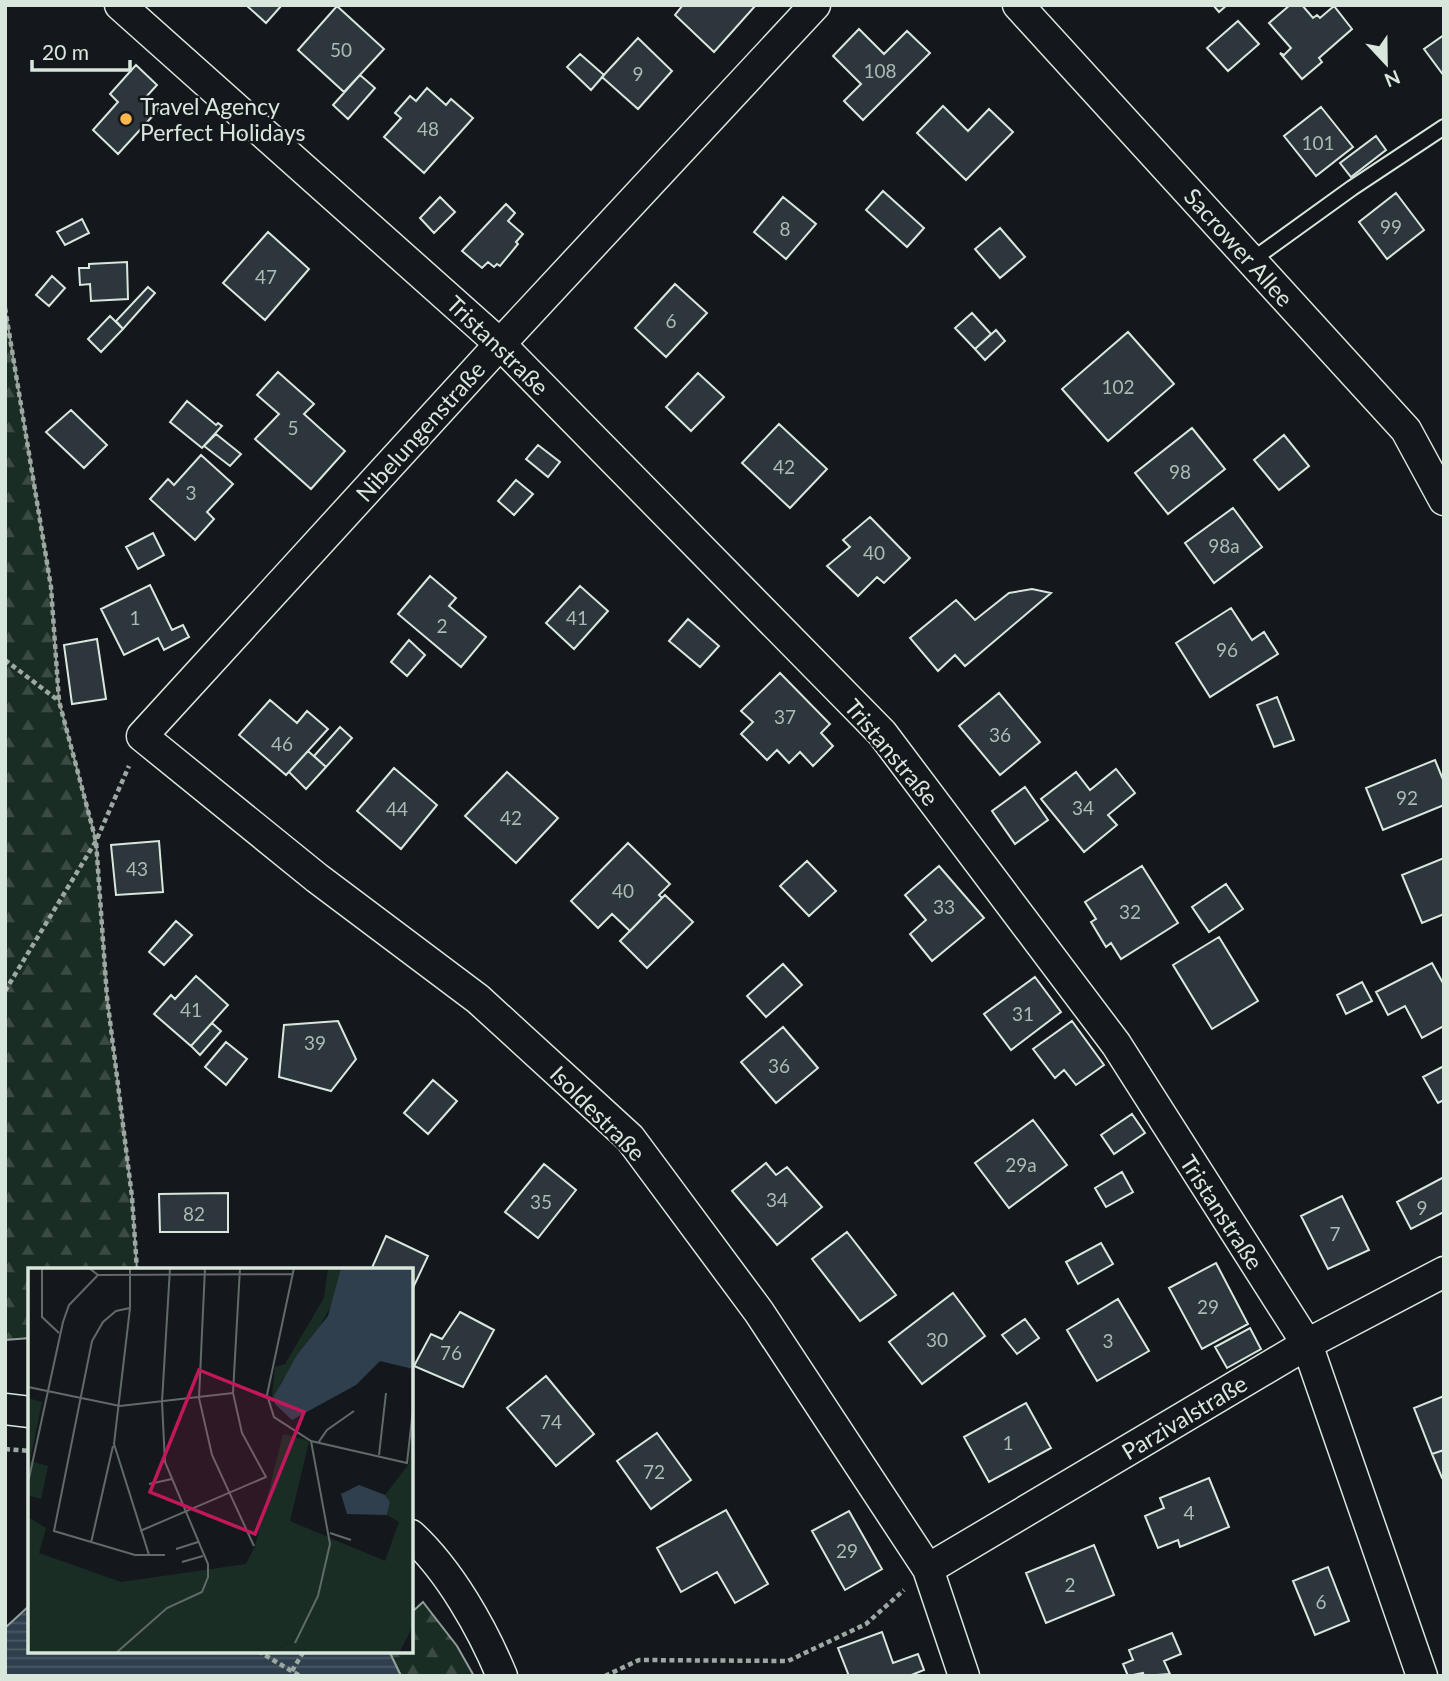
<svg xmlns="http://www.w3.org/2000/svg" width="1449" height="1681" viewBox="0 0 1449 1681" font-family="Lato,sans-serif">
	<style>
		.forest { fill: url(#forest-firs); stroke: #939e99; stroke-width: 2 }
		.water { fill: url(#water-rules); stroke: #939e99; stroke-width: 2 }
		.building { fill: #2c363c; stroke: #d8e6dc; stroke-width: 2 }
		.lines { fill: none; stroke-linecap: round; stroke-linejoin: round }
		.lane-casing { stroke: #d8e6dc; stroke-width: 18 }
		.street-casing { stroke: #d8e6dc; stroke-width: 33 }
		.path { stroke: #9da8a2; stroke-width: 4.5; stroke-dasharray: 5 3.5; stroke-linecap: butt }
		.lane { stroke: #14181c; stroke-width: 14 }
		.street { stroke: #14181c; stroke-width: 30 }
		.poi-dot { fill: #ffb74d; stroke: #14181c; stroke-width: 2.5 }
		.labels { text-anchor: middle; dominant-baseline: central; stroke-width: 5; stroke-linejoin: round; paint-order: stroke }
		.number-label { font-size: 19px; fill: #adbab4 }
		.poi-label { font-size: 23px; fill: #d8e6dc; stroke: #14181c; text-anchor: start }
		.street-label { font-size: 23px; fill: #d8e6dc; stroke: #14181c }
		.inset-road { fill: none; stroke: #626a69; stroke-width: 2 }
		.view { fill: #c2185b; fill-opacity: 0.15; stroke: #c2185b; stroke-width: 3.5 }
		.inset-edge { fill: none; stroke: #d8e6dc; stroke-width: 3.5 }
	</style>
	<defs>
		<pattern id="forest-firs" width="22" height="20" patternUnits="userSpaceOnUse" patternTransform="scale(1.75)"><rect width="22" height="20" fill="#1a2d24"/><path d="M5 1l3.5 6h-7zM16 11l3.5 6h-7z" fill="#3b4b43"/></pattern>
		<pattern id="water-rules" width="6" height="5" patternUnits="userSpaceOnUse" patternTransform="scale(1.75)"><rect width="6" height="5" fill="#2f3f4d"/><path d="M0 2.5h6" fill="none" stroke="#4c5b66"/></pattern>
	</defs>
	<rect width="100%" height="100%" fill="#14181c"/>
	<path class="forest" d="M 5,308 L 51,587 L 59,701 L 96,841 L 107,997 L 132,1197 L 137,1270 L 30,1270 L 30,1338 L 5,1340 Z
		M 423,1602 L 457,1646 L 474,1676 L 401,1676 L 389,1651 L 411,1651 L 411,1613 Z"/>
	<path class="water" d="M 30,1605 L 30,1651 L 389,1651 L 401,1676 L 5,1676 L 5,1628 Z"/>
	<path class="building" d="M 246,5 L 282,5 L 266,23 Z
		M 683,5 L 756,5 L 714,52 L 675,15 Z
		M 1213,5 L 1227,5 L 1219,12 Z
		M 1290,5 L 1302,5 L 1313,18 L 1317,15 L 1320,18 L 1334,6 L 1352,29 L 1319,58 L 1322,62 L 1302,79 L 1280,53 L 1284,55 L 1291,48 L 1269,23 Z
		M 337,6 L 384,49 L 344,92 L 298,50 Z
		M 1238,21 L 1259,44 L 1228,71 L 1207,48 Z
		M 859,29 L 884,54 L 907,31 L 930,53 L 863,120 L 844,101 L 861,84 L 833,56 Z
		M 1444,35 L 1444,76 L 1424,49 Z
		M 638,38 L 672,71 L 638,109 L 602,77 Z
		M 580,54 L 604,75 L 591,90 L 567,67 Z
		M 136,65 L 157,85 L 146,97 L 159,109 L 118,154 L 93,130 L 118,102 L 110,94 Z
		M 360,75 L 375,88 L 348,119 L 333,105 Z
		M 427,88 L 446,105 L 451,99 L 473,118 L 424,173 L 384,137 L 401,118 L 395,113 L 410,96 L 416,101 Z
		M 943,106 L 968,131 L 989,109 L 1013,132 L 966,180 L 917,133 Z
		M 1321,107 L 1353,147 L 1316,176 L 1284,136 Z
		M 1376,136 L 1386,150 L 1351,177 L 1340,163 Z
		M 883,191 L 924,228 L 907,247 L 866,210 Z
		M 1396,193 L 1424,230 L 1387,259 L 1359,222 Z
		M 440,197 L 455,212 L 434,233 L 420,218 Z
		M 783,197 L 816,224 L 786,259 L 754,232 Z
		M 506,204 L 515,213 L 508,221 L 523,234 L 516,242 L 518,244 L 500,266 L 497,264 L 494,267 L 488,262 L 482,268 L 462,251 Z
		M 82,219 L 89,233 L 65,245 L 57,232 Z
		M 1000,228 L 1025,257 L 1000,278 L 975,249 Z
		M 268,232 L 309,269 L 265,320 L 223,283 Z
		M 127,262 L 128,299 L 91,301 L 90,284 L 80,285 L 79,268 L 89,268 L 89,264 Z
		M 52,276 L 65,288 L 49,306 L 36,295 Z
		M 675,284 L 707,313 L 666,357 L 635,328 Z
		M 148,287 L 155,293 L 123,329 L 116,321 Z
		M 972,313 L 991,334 L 975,349 L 955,328 Z
		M 110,316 L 123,329 L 101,352 L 88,339 Z
		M 996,330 L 1005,341 L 985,360 L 975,349 Z
		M 1128,332 L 1174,384 L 1108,441 L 1062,389 Z
		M 278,372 L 314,404 L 304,414 L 345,451 L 311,489 L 255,439 L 279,414 L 257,395 Z
		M 698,373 L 724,397 L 691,431 L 666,407 Z
		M 187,401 L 216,425 L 218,423 L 222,426 L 202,448 L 170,422 Z
		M 71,410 L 107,445 L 84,468 L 46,432 Z
		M 779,424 L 827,469 L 790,508 L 742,463 Z
		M 1192,428 L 1225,469 L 1168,514 L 1135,473 Z
		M 216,434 L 241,454 L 230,466 L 204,446 Z
		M 1284,435 L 1309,466 L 1279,490 L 1254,460 Z
		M 538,445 L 560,462 L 548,477 L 526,459 Z
		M 201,455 L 233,484 L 207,512 L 214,519 L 195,540 L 150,499 L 168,479 L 174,485 Z
		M 516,480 L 533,494 L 514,515 L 498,501 Z
		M 1233,508 L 1262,547 L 1214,583 L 1185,543 Z
		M 870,517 L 910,558 L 884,583 L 877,577 L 858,596 L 827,566 L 850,547 L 843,540 Z
		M 153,533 L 164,555 L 138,569 L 126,547 Z
		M 430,576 L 456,598 L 449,606 L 486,637 L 461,667 L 398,614 Z
		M 150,585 L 172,630 L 183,625 L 189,637 L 164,650 L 158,638 L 124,655 L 101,609 Z
		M 580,586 L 608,611 L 574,649 L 546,623 Z
		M 1032,589 L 1051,593 L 965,666 L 955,655 L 938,671 L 910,638 L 956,600 L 975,620 L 1009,593 Z
		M 1231,608 L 1252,640 L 1264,632 L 1278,654 L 1210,697 L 1176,643 Z
		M 688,619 L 719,646 L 700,667 L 669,641 Z
		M 97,639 L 106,699 L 72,704 L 64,645 Z
		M 409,640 L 425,655 L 407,676 L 391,662 Z
		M 780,673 L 830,724 L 821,733 L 833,746 L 813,766 L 800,752 L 789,763 L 777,750 L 767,760 L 741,734 L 753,722 L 741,711 Z
		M 999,693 L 1040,742 L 1000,775 L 959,726 Z
		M 1277,697 L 1294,740 L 1274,747 L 1257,705 Z
		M 270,700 L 297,723 L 307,711 L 328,729 L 286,775 L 239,735 Z
		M 340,727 L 352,738 L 326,767 L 314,756 Z
		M 308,751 L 326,767 L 306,789 L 289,772 Z
		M 1435,760 L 1444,782 L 1444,805 L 1383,830 L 1366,788 Z
		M 394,768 L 437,805 L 401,849 L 357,811 Z
		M 1116,769 L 1135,793 L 1108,815 L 1117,825 L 1084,852 L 1041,799 L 1076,772 L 1090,790 Z
		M 507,772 L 558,818 L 516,863 L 465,816 Z
		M 1025,787 L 1048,820 L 1015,844 L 992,811 Z
		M 159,841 L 163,892 L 116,895 L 111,845 Z
		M 628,843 L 670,884 L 659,895 L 662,898 L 630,931 L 612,914 L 598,928 L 571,901 Z
		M 1444,858 L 1444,914 L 1422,923 L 1402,875 Z
		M 807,861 L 836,891 L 809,916 L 780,886 Z
		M 939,866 L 984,918 L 932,961 L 910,934 L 926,920 L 905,895 Z
		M 1142,866 L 1178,923 L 1121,959 L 1111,943 L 1106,947 L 1091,922 L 1096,919 L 1085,902 Z
		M 1226,884 L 1243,909 L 1209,932 L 1192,907 Z
		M 665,895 L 693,922 L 647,968 L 620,941 Z
		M 176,921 L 192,935 L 164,965 L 149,952 Z
		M 1219,937 L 1258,1001 L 1212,1029 L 1173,965 Z
		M 1432,963 L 1444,985 L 1444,1026 L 1422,1038 L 1405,1006 L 1388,1015 L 1376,992 Z
		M 783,964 L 802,985 L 766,1017 L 747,996 Z
		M 196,976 L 228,1005 L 191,1046 L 154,1014 L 171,995 L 175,999 Z
		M 1035,977 L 1061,1012 L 1011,1050 L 984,1014 Z
		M 1362,982 L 1372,1001 L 1346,1014 L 1337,995 Z
		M 338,1021 L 356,1059 L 331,1091 L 279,1077 L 284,1025 Z
		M 1072,1021 L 1104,1065 L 1076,1085 L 1064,1070 L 1055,1078 L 1033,1049 Z
		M 212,1023 L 221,1031 L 200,1055 L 191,1046 Z
		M 783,1027 L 818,1068 L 776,1103 L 741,1062 Z
		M 226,1042 L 247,1059 L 226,1085 L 205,1067 Z
		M 1444,1066 L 1444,1100 L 1438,1103 L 1423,1077 Z
		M 433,1080 L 457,1101 L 428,1134 L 404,1113 Z
		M 1132,1114 L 1145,1133 L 1114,1154 L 1101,1135 Z
		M 1033,1120 L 1067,1165 L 1009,1208 L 975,1163 Z
		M 766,1163 L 776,1175 L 787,1167 L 822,1207 L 777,1245 L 732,1191 Z
		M 544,1164 L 576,1190 L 538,1238 L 505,1212 Z
		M 1122,1172 L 1133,1192 L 1106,1207 L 1095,1188 Z
		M 1444,1177 L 1444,1212 L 1411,1229 L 1397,1202 Z
		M 228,1193 L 228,1232 L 160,1232 L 159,1194 Z
		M 1342,1196 L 1369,1250 L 1328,1269 L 1301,1216 Z
		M 847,1232 L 896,1295 L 860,1321 L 812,1259 Z
		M 386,1236 L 428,1256 L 411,1292 L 411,1270 L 371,1270 Z
		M 1101,1243 L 1113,1264 L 1078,1284 L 1066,1262 Z
		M 1216,1263 L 1248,1324 L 1202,1349 L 1169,1288 Z
		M 953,1293 L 985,1336 L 922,1384 L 889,1342 Z
		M 1118,1299 L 1149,1351 L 1097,1381 L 1067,1330 Z
		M 460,1312 L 494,1330 L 463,1387 L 414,1366 L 431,1334 L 442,1339 Z
		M 1025,1319 L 1039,1338 L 1017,1354 L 1002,1335 Z
		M 1250,1328 L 1261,1349 L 1227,1368 L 1215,1347 Z
		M 546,1376 L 594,1434 L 556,1466 L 507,1408 Z
		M 1444,1396 L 1444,1450 L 1432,1454 L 1414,1408 Z
		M 1026,1403 L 1051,1448 L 989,1482 L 964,1437 Z
		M 657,1433 L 691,1480 L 651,1509 L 617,1461 Z
		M 1444,1450 L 1444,1477 L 1442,1478 L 1432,1454 Z
		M 1209,1478 L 1229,1527 L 1180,1547 L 1178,1540 L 1158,1548 L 1145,1516 L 1164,1508 L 1160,1498 Z
		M 726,1510 L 768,1584 L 735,1603 L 717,1572 L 681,1592 L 657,1548 Z
		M 849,1511 L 882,1569 L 845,1590 L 812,1531 Z
		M 1094,1545 L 1114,1595 L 1046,1623 L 1026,1573 Z
		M 1328,1567 L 1349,1621 L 1315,1635 L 1293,1581 Z
		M 882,1632 L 893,1663 L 918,1654 L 924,1670 L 909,1676 L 849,1676 L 838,1648 Z
		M 1172,1633 L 1181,1654 L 1164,1661 L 1170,1674 L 1144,1676 L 1143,1673 L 1128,1676 L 1123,1664 L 1133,1660 L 1129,1650 Z"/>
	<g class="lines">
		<g class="lane-casing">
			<path id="lane" d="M 1252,260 L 1352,188 L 1444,127"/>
		</g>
		<g class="street-casing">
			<path id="street" d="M 120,5 L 500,344 L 882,733 L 1116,1044 L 1307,1344 L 1422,1676
				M 815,5 L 500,344 L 142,736 L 317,878 L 478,999 L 630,1138 L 759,1312 L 928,1569 L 964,1676
				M 1018,5 L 1406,430 L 1444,500
				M 5,1409 L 30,1412
				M 411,1535 C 450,1571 482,1628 502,1676
				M 928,1569 L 1307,1344 L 1444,1272"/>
		</g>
		<path class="path" d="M 5,308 L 51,587 L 59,701 L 96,841 L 107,997 L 132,1197 L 137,1270
			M 5,660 L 59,701
			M 5,991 L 96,841 L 129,766
			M 5,1449 L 30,1451
			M 258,1651 L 300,1676
			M 292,1671 L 304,1651
			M 605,1676 L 639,1660 L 788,1661 L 866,1624 L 904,1590"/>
		<use href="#lane" class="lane"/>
		<use href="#street" class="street"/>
	</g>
	<circle class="poi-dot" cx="126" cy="119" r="7"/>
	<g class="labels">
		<g class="number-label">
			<text x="341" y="49">50</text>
			<text x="880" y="70">108</text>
			<text x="638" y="73">9</text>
			<text x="428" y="128">48</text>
			<text x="1318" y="142">101</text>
			<text x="1391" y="226">99</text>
			<text x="785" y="228">8</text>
			<text x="266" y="276">47</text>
			<text x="671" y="320">6</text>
			<text x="1118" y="386">102</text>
			<text x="293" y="427">5</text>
			<text x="784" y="466">42</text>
			<text x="1180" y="471">98</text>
			<text x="191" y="492">3</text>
			<text x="1224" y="545">98a</text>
			<text x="874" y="552">40</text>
			<text x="135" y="617">1</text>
			<text x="577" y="617">41</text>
			<text x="442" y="625">2</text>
			<text x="1227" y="649">96</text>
			<text x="785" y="716">37</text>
			<text x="1000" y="734">36</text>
			<text x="282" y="743">46</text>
			<text x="1407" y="797">92</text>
			<text x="1083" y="807">34</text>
			<text x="397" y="808">44</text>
			<text x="511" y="817">42</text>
			<text x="137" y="868">43</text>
			<text x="623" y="890">40</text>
			<text x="944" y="906">33</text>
			<text x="1130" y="911">32</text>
			<text x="191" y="1009">41</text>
			<text x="1023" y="1013">31</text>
			<text x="315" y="1042">39</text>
			<text x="779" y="1065">36</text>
			<text x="1021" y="1164">29a</text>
			<text x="777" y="1199">34</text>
			<text x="541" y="1201">35</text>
			<text x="1422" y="1207">9</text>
			<text x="194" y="1213">82</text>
			<text x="1335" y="1233">7</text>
			<text x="1208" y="1306">29</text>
			<text x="937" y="1339">30</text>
			<text x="1108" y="1340">3</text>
			<text x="451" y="1352">76</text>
			<text x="551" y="1421">74</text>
			<text x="1008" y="1442">1</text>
			<text x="654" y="1471">72</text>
			<text x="1189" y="1512">4</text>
			<text x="847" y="1550">29</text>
			<text x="1070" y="1584">2</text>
			<text x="1321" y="1601">6</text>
		</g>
		<g class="poi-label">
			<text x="140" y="106">Travel Agency<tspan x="140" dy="26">Perfect Holidays</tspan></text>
		</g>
		<g class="street-label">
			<text transform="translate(1239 247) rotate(48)">Sacrower Allee</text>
			<text transform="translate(498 345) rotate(44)">Tristanstraße</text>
			<text transform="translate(420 431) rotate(-48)">Nibelungenstraße</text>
			<text transform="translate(892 752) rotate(50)">Tristanstraße</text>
			<text transform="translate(598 1113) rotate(45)">Isoldestraße</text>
			<text transform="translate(1222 1212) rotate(57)">Tristanstraße</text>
			<text transform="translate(1184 1417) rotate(-31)">Parzivalstraße</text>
		</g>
	</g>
	<g transform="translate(28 1268)">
		<rect width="385" height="385" fill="#14181c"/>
		<path d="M 300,0 L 313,0 L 307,30 L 283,75 L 254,112 L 243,138 L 247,99 L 257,96 L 296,30 ZM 0,130 L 14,134 L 2,193 L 20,198 L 13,231 L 2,228 L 0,233 ZM 385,153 L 385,358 L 371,385 L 275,385 L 290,355 L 281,350 L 264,372 L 244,385 L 0,385 L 0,249 L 18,260 L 11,285 L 93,314 L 218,296 L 227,278 L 255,166 L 281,173 L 262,253 L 357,293 L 371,254 L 359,247 L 362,234 L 357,227 L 381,196 Z" fill="#1a2d24"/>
		<path d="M 91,334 L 111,367 L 194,385 L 0,385 L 0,379 ZM 281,350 L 290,355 L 275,385 L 244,385 L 264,372 Z" fill="#1a2d24"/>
		<path d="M 313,0 L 385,0 L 385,101 L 352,93 L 328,117 L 264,152 L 247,136 L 246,128 L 269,87 L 300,48 ZM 331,217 L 357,227 L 362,234 L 359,247 L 319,246 L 313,226 Z" fill="#2f3f4d"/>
		<path class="inset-road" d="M 14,0 L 14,49 L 31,65M 61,0 L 70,7 L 265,6M 102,0 L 102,40 L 86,176 L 121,287M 177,0 L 171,130 L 184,187 L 226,278M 266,0 L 239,127 L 246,149 L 283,173 L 379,195 L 385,141M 102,40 L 88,43 L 75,54 L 64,73 L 26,263 L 107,287 L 137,287M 0,119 L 92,138 L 205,125M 290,175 L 299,162 L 326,143M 351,187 L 358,125M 0,215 L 35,54 L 41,37 L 70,7M 121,216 L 144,211M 112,263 L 238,209 L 214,165 L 205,125 L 212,0M 302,265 L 323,272M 63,275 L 85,178M 148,281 L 170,274M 154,294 L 175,288M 267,375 L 290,328 L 302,276 L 283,173M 88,385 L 139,340 L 174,324 L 180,309 L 180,296 L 137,194 L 134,134 L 142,0"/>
		<path class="view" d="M 171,102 L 276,144 L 227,266 L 122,224 Z"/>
		<rect width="385" height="385" class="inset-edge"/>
	</g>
	<rect width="1449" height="1681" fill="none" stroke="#d8e6dc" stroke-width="14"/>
	<g transform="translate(1386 63) rotate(158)" stroke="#14181c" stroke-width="5" paint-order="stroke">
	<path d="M0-5L12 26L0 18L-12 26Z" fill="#d8e6dc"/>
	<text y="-10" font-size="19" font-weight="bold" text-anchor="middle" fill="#d8e6dc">N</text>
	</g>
	<path d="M32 60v10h98v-10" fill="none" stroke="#d8e6dc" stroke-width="3.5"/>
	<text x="42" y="60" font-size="21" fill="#d8e6dc" stroke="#14181c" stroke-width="5" paint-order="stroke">20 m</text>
</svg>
